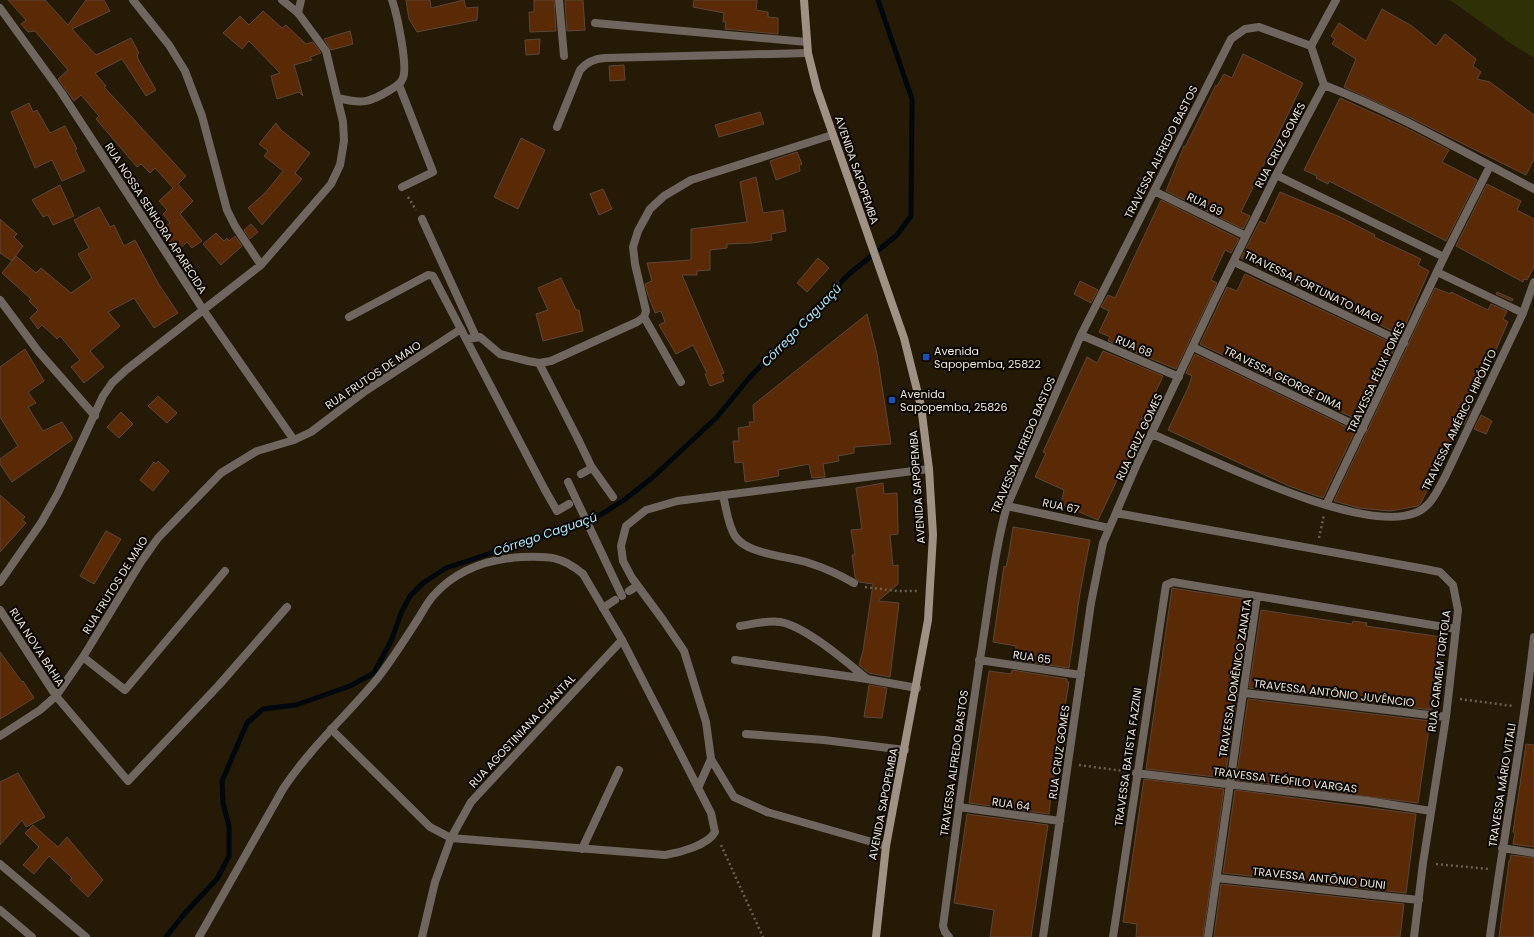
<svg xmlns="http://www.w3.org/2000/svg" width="1534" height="937" viewBox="0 0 1534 937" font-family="Poppins,sans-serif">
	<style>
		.green { fill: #2e3006 }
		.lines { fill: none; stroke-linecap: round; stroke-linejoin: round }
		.stream { stroke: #00070d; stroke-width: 5 }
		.building { fill: #5a2906; stroke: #5c463a }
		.path { stroke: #6a604f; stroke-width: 2.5; stroke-dasharray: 2 3; stroke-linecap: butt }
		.service { stroke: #6f665f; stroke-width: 8 }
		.pedestrian { stroke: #6f665f; stroke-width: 8 }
		.minor { stroke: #6f665f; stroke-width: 8 }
		.secondary { stroke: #a09185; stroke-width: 8 }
		.transit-dot { fill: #1a4fb4; stroke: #0a0602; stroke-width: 1.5 }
		.labels { text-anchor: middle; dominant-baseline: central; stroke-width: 4; stroke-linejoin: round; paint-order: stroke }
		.street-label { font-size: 11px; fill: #eae3d7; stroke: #0a0602 }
		.poi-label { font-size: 11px; fill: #eae3d7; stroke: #0a0602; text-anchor: start }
		.water-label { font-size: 12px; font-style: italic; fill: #aae8fd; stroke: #0a0602 }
	</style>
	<rect width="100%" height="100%" fill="#251a06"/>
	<path class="green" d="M 1450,0 L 1534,0 L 1534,58 L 1513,45 Z"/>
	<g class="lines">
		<path class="stream" d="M 166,937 L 185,913 L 217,879 L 229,856 L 229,826 L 223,803 L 222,781 L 247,723 L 263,709 L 296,705 L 350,686 L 374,673 L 392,639 L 401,613 L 410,596 L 423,583 L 446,568 L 567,528 L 597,517 L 624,500 L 652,478 L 717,417 L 749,378 L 849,274 L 897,235 L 911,216 L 912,99 L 878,0"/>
	</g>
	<path class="building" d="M 8,0 L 45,0 L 68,25 L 86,0 L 104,0 L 110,11 L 72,29 L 96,55 L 131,38 L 139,53 L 137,54 L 138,59 L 156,90 L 146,96 L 122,59 L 95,73 L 106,86 L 104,87 L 186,176 L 178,184 L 193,201 L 180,214 L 202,241 L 192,248 L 187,242 L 177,251 L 163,233 L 168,228 L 166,226 L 170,223 L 163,214 L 167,210 L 159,201 L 173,188 L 155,168 L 150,173 L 141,164 L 137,167 L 96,119 L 99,116 L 81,95 L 74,101 L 58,79 L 68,70 L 35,31 L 28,32 L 21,24 L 26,20 Z
		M 406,0 L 430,0 L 431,8 L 464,0 L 466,8 L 478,7 L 477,20 L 417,32 L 409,19 Z
		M 534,0 L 554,0 L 556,31 L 530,32 L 529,12 L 534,12 Z
		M 565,0 L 583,0 L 585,30 L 567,31 Z
		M 694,0 L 757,0 L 756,10 L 768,12 L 768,17 L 778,18 L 778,34 L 725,29 L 726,22 L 723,22 L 724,13 L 693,7 Z
		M 1382,9 L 1412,26 L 1436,46 L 1445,34 L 1476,59 L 1473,66 L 1481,72 L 1477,79 L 1490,82 L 1534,115 L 1534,159 L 1526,175 L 1407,116 L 1344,87 L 1356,59 L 1332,44 L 1335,39 L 1331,36 L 1339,23 L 1366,41 Z
		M 263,11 L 282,28 L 286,25 L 306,44 L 313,42 L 321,53 L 310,57 L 312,60 L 294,65 L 303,96 L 299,92 L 277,99 L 271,76 L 280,73 L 249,41 L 242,49 L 223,33 L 240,16 L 249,25 Z
		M 350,31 L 353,44 L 331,50 L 324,39 Z
		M 540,39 L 539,54 L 526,55 L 525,40 Z
		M 1243,54 L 1303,83 L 1241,212 L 1250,216 L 1243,229 L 1166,191 L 1184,146 L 1185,147 L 1216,85 L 1217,86 L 1224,74 L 1232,78 Z
		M 624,65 L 625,80 L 610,81 L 609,66 Z
		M 1340,98 L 1402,126 L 1449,150 L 1442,162 L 1477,180 L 1446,241 L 1329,181 L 1328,184 L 1316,178 L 1317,176 L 1304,170 Z
		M 29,103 L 33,112 L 37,110 L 50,133 L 65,126 L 77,149 L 75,150 L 85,171 L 62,181 L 52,160 L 35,168 L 11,112 Z
		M 760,112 L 764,124 L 719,137 L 715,125 Z
		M 276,123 L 281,130 L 310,153 L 295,173 L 302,179 L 262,225 L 248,208 L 265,193 L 283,171 L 264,156 L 268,151 L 259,144 Z
		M 521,138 L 545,150 L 518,209 L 494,197 Z
		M 797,152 L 802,164 L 799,165 L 800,171 L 776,180 L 770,161 Z
		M 756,177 L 763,213 L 783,210 L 786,231 L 771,234 L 772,240 L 752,243 L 727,244 L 727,248 L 710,250 L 710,270 L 697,271 L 697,275 L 682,275 L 724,373 L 721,374 L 724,381 L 710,386 L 705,374 L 707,373 L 693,345 L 676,354 L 659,325 L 665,322 L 661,311 L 655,313 L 648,295 L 645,284 L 652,281 L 647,263 L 691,260 L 691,229 L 747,222 L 740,182 Z
		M 1487,184 L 1521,201 L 1517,210 L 1534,219 L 1534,267 L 1527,280 L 1524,279 L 1523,282 L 1456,246 Z
		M 60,185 L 74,216 L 53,225 L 48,215 L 43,217 L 32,200 Z
		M 603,189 L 612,209 L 599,215 L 590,194 Z
		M 1280,192 L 1340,217 L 1375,235 L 1374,237 L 1421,259 L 1418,265 L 1429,271 L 1401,335 L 1241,258 L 1260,221 L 1265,224 Z
		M 1161,200 L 1239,239 L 1231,253 L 1225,250 L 1211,280 L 1217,283 L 1176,369 L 1108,341 L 1110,337 L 1099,332 L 1109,311 L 1101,307 L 1108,295 L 1115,298 Z
		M 99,207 L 110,227 L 114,225 L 124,246 L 135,240 L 158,283 L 178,313 L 154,328 L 134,298 L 108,312 L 120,326 L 90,351 L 104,367 L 84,383 L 71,367 L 80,360 L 60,336 L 57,339 L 42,325 L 38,329 L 30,318 L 38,310 L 29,301 L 31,299 L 2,273 L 16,256 L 36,273 L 41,268 L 71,293 L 92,278 L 78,254 L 89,248 L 74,220 Z
		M 0,219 L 17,234 L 14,237 L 23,246 L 12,261 L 0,253 Z
		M 251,224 L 258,232 L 250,239 L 244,230 Z
		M 216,233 L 224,241 L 227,238 L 229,241 L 235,236 L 242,246 L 221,265 L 203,244 Z
		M 818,258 L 829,268 L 807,292 L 797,283 Z
		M 1245,274 L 1396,345 L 1360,421 L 1200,344 L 1227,287 L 1237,291 Z
		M 561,278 L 576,310 L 579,310 L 583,331 L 543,341 L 536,314 L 548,310 L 538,288 Z
		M 1080,281 L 1098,290 L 1091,303 L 1074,294 Z
		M 1435,288 L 1450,294 L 1451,292 L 1488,310 L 1491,304 L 1507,311 L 1503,319 L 1508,322 L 1483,379 L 1481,378 L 1467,407 L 1471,409 L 1464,425 L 1460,424 L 1421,503 L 1418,506 L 1390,511 L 1359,508 L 1334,501 Z
		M 1497,292 L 1513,299 L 1512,301 L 1496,294 Z
		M 867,314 L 877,354 L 891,444 L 854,447 L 854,453 L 838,456 L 839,461 L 823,464 L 825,477 L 812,478 L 809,464 L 778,470 L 779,476 L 745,482 L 743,462 L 735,463 L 733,441 L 739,441 L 738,428 L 750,426 L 749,422 L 754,422 L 753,405 Z
		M 25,349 L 44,381 L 28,392 L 36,403 L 28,407 L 43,431 L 62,422 L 72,437 L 72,440 L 12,482 L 0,464 L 0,459 L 18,446 L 0,417 L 0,367 Z
		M 1103,351 L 1163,376 L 1130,450 L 1131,451 L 1098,520 L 1061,504 L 1064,490 L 1035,477 L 1046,453 L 1043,452 L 1087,357 L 1097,363 Z
		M 1195,354 L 1355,431 L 1323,498 L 1289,486 L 1168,430 L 1188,388 L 1192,376 L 1186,373 Z
		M 158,396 L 177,413 L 167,423 L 148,406 Z
		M 121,412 L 133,424 L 119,438 L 107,427 Z
		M 1481,415 L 1492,421 L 1486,434 L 1474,429 Z
		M 158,461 L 169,471 L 153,491 L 140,480 L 154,462 L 156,464 Z
		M 883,483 L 884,494 L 897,493 L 898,526 L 898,534 L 890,535 L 893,566 L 898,565 L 898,584 L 878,601 L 899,603 L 890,677 L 869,673 L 859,665 L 863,651 L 873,584 L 859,582 L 855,577 L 852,555 L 855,555 L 851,530 L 862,529 L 856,488 Z
		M 0,495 L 25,517 L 22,520 L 26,523 L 0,552 Z
		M 1013,527 L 1090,540 L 1080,593 L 1069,668 L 1014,660 L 1016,646 L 993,642 L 1004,566 L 1006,567 L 1009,553 Z
		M 106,531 L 121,539 L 94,584 L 80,576 Z
		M 1172,588 L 1249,600 L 1248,608 L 1250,608 L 1225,778 L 1146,769 Z
		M 1261,610 L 1352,624 L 1353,621 L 1367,623 L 1366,626 L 1442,637 L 1432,710 L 1249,688 Z
		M 0,652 L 22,682 L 23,681 L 34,698 L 0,719 Z
		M 1012,670 L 1067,679 L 1067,682 L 1069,682 L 1052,784 L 1049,814 L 969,803 L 989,671 L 1011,674 Z
		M 869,685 L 887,688 L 882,718 L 864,717 Z
		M 1248,699 L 1430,721 L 1418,803 L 1236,780 Z
		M 1526,744 L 1534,745 L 1534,847 L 1513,844 L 1515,833 L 1513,832 Z
		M 18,773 L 45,817 L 26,827 L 22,820 L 0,845 L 0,782 Z
		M 1144,779 L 1224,789 L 1203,937 L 1136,937 L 1137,924 L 1123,922 Z
		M 1235,790 L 1416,814 L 1406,893 L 1223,873 Z
		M 967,814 L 1048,825 L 1031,937 L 990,937 L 994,910 L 954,903 Z
		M 33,825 L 58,847 L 67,837 L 103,880 L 88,897 L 70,880 L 72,878 L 49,856 L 34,874 L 23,865 L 39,847 L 25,833 Z
		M 1511,855 L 1534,858 L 1534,937 L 1499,937 L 1509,861 L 1510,861 Z
		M 1221,884 L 1404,904 L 1400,937 L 1214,937 Z"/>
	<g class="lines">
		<path class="path" d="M 408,197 L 416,210
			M 1319,538 L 1324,515
			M 865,587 L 897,591 L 918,591
			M 1460,699 L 1513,706
			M 1079,765 L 1124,771
			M 721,845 L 763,937
			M 1436,864 L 1488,869"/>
		<path class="service" d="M 1311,46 L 1336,0
			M 644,317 L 681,382
			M 539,363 L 578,439
			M 723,495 C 726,508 728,525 735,536 C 747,555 789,556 809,563 C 825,568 840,575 854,583
			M 1326,505 L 1444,257
			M 331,729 L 430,827 L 451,838 L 665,855 C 679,853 708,845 715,832 L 711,813 L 622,640 L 583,574
			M 746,734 L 824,740 L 905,750
			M 698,788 L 711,759
			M 767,812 L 734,797 L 711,759 L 706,722 L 684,651 L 663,620 L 632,578 L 623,561 L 621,546 L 626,526 L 646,510 L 677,501 L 929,469
			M 582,849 L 619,770
			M 0,864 L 86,937
			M 0,910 L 32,937"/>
		<path class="pedestrian" d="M 399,85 L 433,172 L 402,187
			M 422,219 L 476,337
			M 578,439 L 591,466 L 613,497
			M 581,474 L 592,468
			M 568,482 L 622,596
			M 545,490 L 557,511 L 569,504
			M 629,591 L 637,586
			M 603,608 L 615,600"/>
		<path class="minor" d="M 133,0 L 169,45 L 185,71 L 202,116 L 227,210 L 235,226 L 261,265
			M 559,0 L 564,56
			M 0,8 L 61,92 L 204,311 L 294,440
			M 298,13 L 301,0
			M 595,23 L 807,42
			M 1324,85 C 1397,113 1465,153 1534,189
			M 338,98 C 362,104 369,103 390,90 C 395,87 401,84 403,78 C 408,66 397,14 392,0
			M 557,127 L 580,70 C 587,62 594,59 605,58 L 808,53
			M 1276,175 L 1444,257 L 1490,166
			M 1154,191 L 1246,236
			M 1234,262 L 1404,343
			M 0,300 L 38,351 L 95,416
			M 1523,313 L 1534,282
			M 349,317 L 428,275 L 433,276 L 545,490
			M 1081,335 L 1179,377
			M 467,339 L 480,337 L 500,354 L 528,361 L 539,363 L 551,361 L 637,322 L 644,317 L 646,311 L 635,264 L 633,247 L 638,231 L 650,209 L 664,196 L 691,180 L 832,135
			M 1193,347 L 1363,429
			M 1152,434 C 1208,457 1359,535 1415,513 C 1431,507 1437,491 1445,477 L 1523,313 L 1437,272
			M 1007,506 L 1109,528
			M 1116,513 L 1425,569 L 1440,572 L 1453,585 L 1458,610 L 1446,717 L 1423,863 L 1414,937
			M 0,582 L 41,523 L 58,493 L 103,396 L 112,383 L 126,370 L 261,265 L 331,184 L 340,165 L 344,141 L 343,122 L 326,51 L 298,13 L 282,0
			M 0,610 L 56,696 L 128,781 L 219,685 L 287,607
			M 740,626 C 753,624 767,620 780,622 C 805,626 847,662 867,679
			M 83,657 L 125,690 L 225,571
			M 735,660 L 867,679 L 917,688
			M 979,660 L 1081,675
			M 1244,693 L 1446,717
			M 0,736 L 40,710 L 56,696 L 83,657 L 141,562 L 158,538 L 221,473 L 257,451 L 294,440 L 311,432 L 364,392 L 461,329
			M 1136,773 L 1368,801 L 1431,811
			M 959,807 L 1060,821
			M 767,812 L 886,846
			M 1502,848 L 1534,853
			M 1217,878 L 1419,900
			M 199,937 L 283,789 C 310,748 346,716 377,679 C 392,660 405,639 418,619 C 423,611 427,603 433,596 C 456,570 488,559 522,557 C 548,556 562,556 583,574
			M 422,937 L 435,882 L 451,838 L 471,802 L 622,640
			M 949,937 L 945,932 L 943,926 C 956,830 968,735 983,640 C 990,595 995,549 1007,506 L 1081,335 L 1231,39 L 1245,29 L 1259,27 L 1311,46 L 1324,85 L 1276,175 L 1214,301 L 1137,464 L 1103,543 L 1091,603 L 1043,937
			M 1113,937 L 1166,585 L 1173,582 L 1456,629
			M 1208,937 L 1257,596
			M 1490,937 C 1503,837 1523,738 1534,637"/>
		<path class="secondary" d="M 804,0 L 808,53 L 817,89 L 904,338 L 921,406 L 929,469 L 933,535 L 928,620 L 886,846 L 876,937"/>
	</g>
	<g class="transit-dot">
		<rect x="922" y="353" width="8" height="8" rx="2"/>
		<rect x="888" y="396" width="8" height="8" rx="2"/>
	</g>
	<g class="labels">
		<g class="street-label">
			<text transform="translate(1280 145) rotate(-62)">RUA CRUZ GOMES</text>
			<text transform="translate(1161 152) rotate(-63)">TRAVESSA ALFREDO BASTOS</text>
			<text transform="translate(857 170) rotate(71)">AVENIDA SAPOPEMBA</text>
			<text transform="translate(1205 204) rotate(26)">RUA 69</text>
			<text transform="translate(156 218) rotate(57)">RUA NOSSA SENHORA APARECIDA</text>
			<text transform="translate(1313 287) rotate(26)">TRAVESSA FORTUNATO MAGI</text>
			<text transform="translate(1134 346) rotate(23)">RUA 68</text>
			<text transform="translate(373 375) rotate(-34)">RUA FRUTOS DE MAIO</text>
			<text transform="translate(1376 377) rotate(-65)">TRAVESSA FÉLIX POMES</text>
			<text transform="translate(1283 378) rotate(26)">TRAVESSA GEORGE DIMA</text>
			<text transform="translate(1459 420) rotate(-64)">TRAVESSA AMÉRICO HIPÓLITO</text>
			<text transform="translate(1139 437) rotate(-65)">RUA CRUZ GOMES</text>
			<text transform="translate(1023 445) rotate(-67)">TRAVESSA ALFREDO BASTOS</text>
			<text transform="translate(917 487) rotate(-94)">AVENIDA SAPOPEMBA</text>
			<text transform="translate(1061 506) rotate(12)">RUA 67</text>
			<text transform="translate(115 585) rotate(-58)">RUA FRUTOS DE MAIO</text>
			<text transform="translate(37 647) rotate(57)">RUA NOVA BAHIA</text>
			<text transform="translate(1032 657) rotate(8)">RUA 65</text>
			<text transform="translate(1439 671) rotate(-83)">RUA CARMEM TORTOLA</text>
			<text transform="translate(1235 678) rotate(-81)">TRAVESSA DOMÊNICO ZANATA</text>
			<text transform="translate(1334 693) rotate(7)">TRAVESSA ANTÔNIO JUVÊNCIO</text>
			<text transform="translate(522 731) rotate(-47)">RUA AGOSTINIANA CHANTAL</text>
			<text transform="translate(1059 752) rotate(-82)">RUA CRUZ GOMES</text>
			<text transform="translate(1128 757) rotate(-82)">TRAVESSA BATISTA FAZZINI</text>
			<text transform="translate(954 763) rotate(-82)">TRAVESSA ALFREDO BASTOS</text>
			<text transform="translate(1285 780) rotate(7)">TRAVESSA TEÓFILO VARGAS</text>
			<text transform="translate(1502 785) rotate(-81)">TRAVESSA MÁRIO VITALI</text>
			<text transform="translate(883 804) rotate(-79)">AVENIDA SAPOPEMBA</text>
			<text transform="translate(1011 804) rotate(8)">RUA 64</text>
			<text transform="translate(1319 878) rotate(6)">TRAVESSA ANTÔNIO DUNI</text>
		</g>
		<g class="poi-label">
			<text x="934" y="351">Avenida<tspan x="934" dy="13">Sapopemba, 25822</tspan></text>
			<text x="900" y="394">Avenida<tspan x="900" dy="13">Sapopemba, 25826</tspan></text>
		</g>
		<g class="water-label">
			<text transform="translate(801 325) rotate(-46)">Córrego Caguaçú</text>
			<text transform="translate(545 534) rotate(-19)">Córrego Caguaçú</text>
		</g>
	</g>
</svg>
